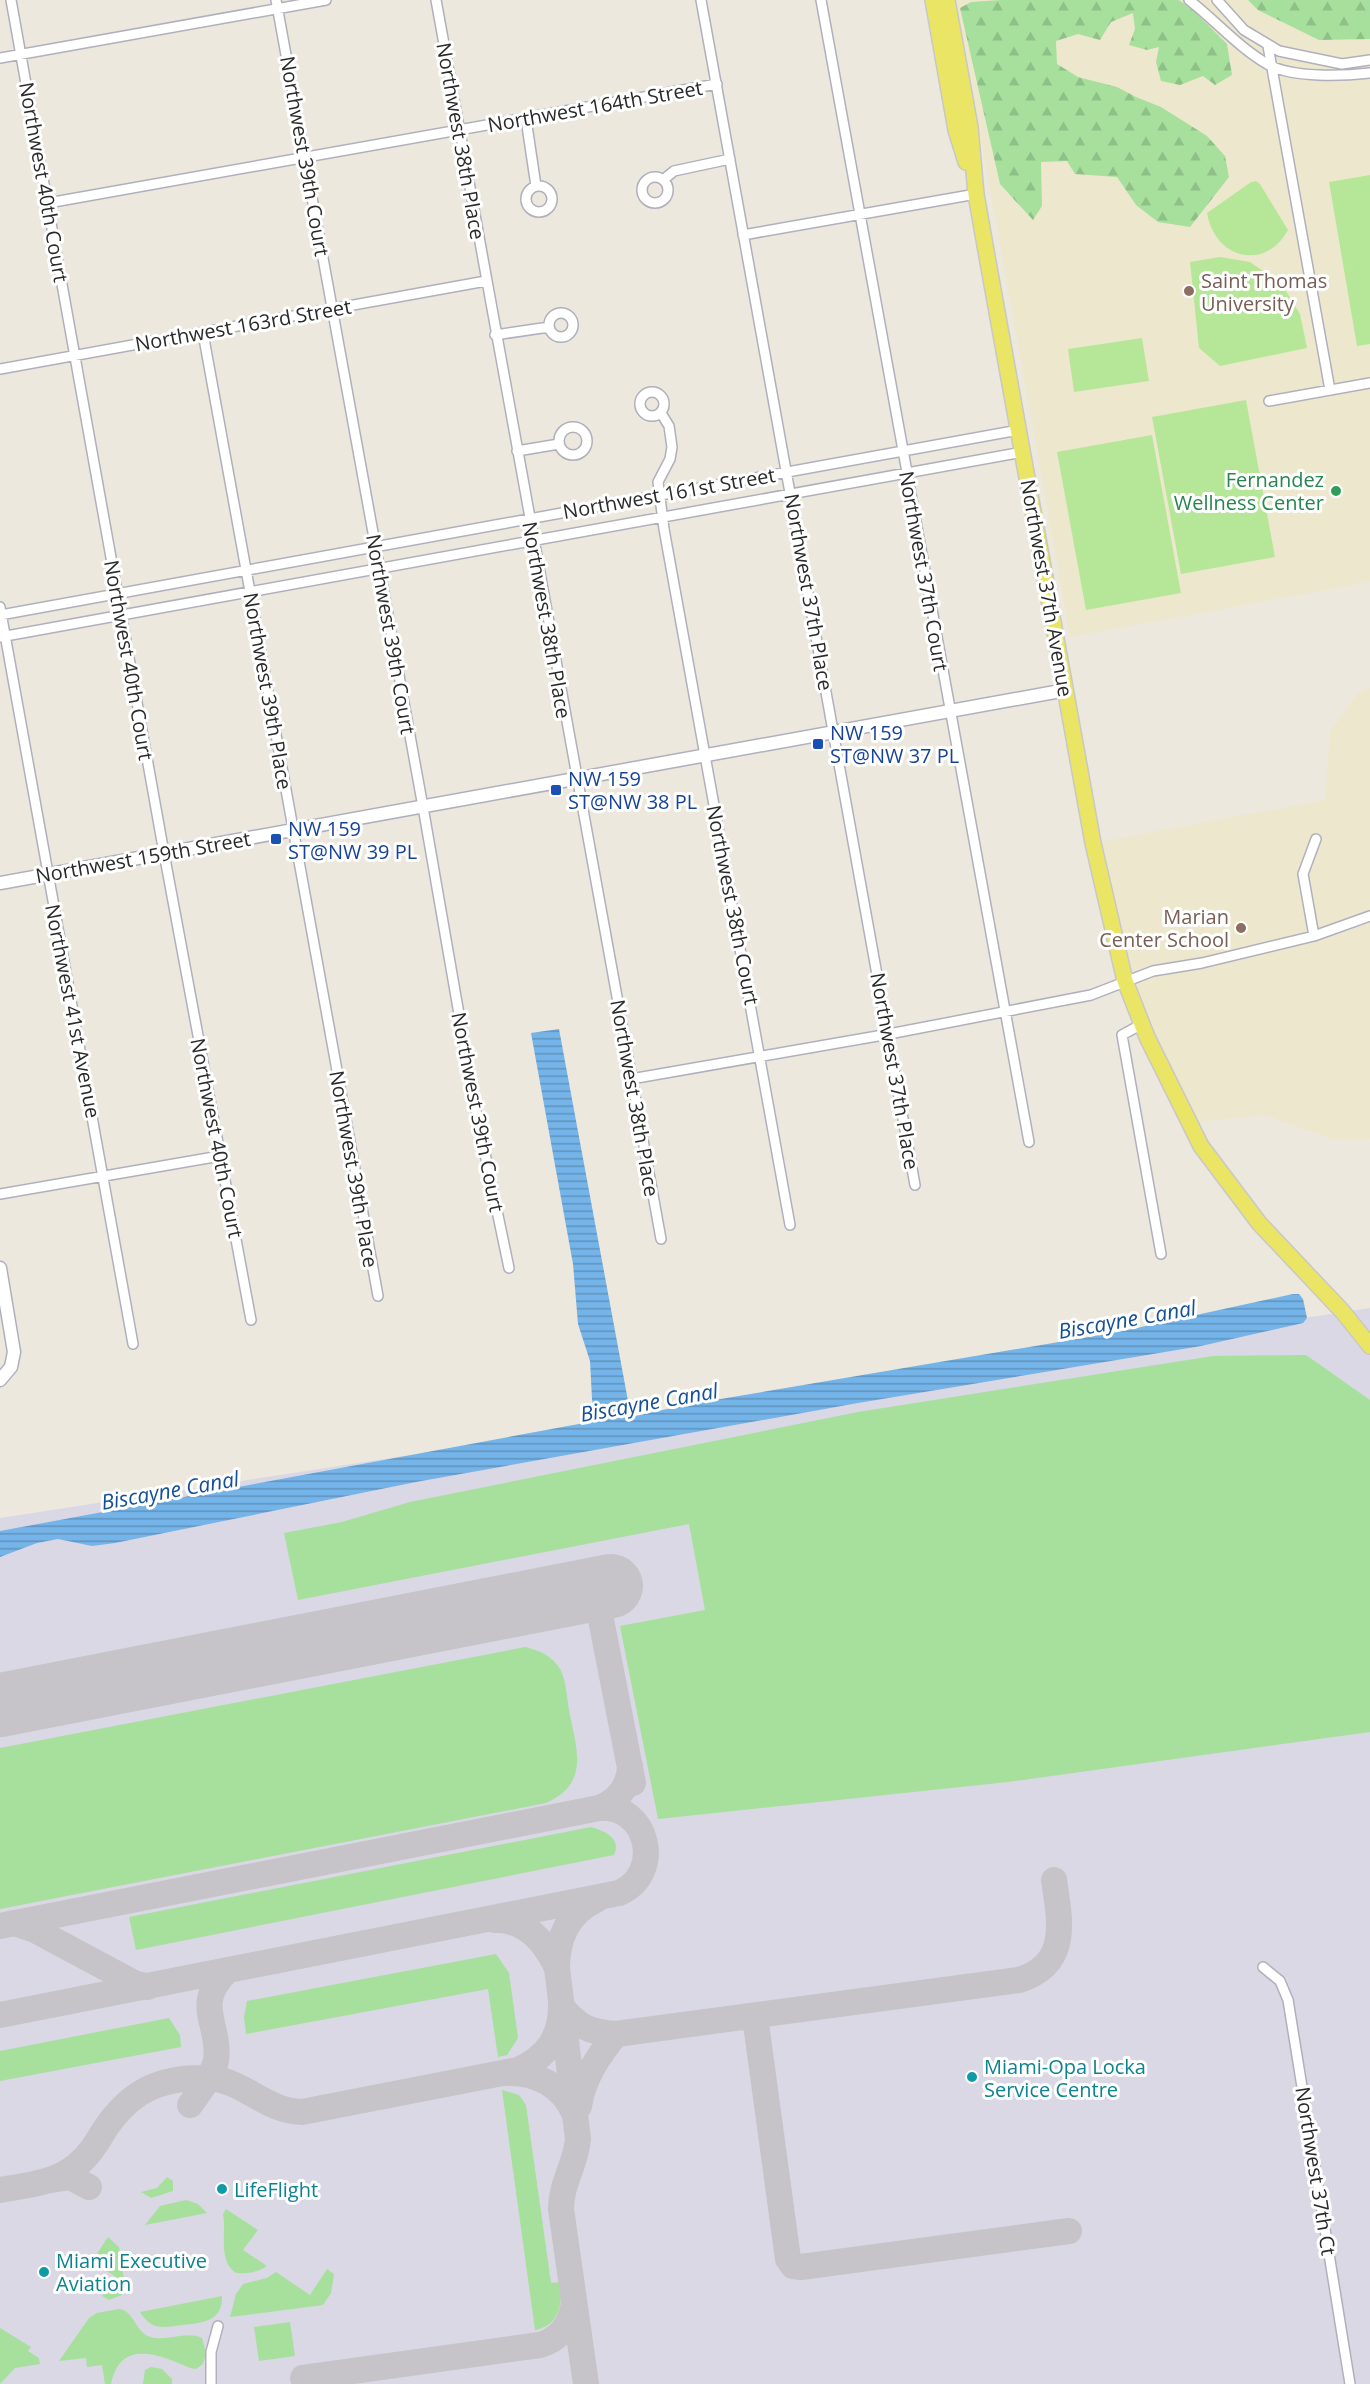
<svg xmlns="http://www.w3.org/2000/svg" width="1370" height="2384" viewBox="0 0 1370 2384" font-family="'Open Sans',sans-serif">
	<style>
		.education { fill: #ede8cd }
		.airport { fill: #d9d8e4 }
		.grass { fill: #a6e09c }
		.forest { fill: url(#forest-firs) }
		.pitch { fill: #b6e798 }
		.water { fill: url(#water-rules) }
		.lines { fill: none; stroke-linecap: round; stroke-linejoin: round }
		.taxiway { stroke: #c6c4c8; stroke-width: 26 }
		.runway { stroke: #c6c4c8; stroke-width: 64 }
		.minor-casing { stroke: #b0b0bd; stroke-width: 12 }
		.tertiary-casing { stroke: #b0b0bd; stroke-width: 15 }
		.primary-casing { stroke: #c8c8c8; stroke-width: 18 }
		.minor { stroke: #fff; stroke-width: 9 }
		.tertiary { stroke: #fff; stroke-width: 12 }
		.primary { stroke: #eae564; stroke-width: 15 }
		.education-dot { fill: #8d6e63; stroke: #fff; stroke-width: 2 }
		.leisure-dot { fill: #2e9e5b; stroke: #fff; stroke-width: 2 }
		.transit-dot { fill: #1a4fb4; stroke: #fff; stroke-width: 2 }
		.culture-dot { fill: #0f9aa8; stroke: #fff; stroke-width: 2 }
		.labels { text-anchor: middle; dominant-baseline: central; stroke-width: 6; stroke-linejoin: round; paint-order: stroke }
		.street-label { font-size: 20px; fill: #2a2a2a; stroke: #fff }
		.education-label { font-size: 20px; fill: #785e54; stroke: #fff; text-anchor: start }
		.leisure-label { font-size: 20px; fill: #27864d; stroke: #fff; text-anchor: end }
		.transit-label { font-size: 20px; fill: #164399; stroke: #fff; text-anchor: start }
		.culture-label { font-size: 20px; fill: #0d838f; stroke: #fff; text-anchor: start }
		.water-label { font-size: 21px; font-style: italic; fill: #135095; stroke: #fff }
	</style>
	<defs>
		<pattern id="forest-firs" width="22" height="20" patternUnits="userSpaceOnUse" patternTransform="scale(1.5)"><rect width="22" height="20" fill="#a6e09c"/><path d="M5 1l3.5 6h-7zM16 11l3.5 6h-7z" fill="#8fc087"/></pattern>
		<pattern id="water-rules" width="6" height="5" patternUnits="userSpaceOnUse" patternTransform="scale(1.5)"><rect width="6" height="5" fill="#75b4e9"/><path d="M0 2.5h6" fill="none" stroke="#6093bd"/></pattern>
	</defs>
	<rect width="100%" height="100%" fill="#ece8dd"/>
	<path class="education" d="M 956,0 L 1370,0 L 1370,582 L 1070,637 Z
		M 1370,687 L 1370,1139 L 1335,1140 L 1264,1115 L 1190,1123 L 1147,1037 L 1093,843 L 1325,800 L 1330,732 L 1356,695 Z"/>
	<path class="airport" d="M 1370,1308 L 1370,2384 L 0,2384 L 0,1518 Z"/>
	<path class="grass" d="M 1306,1355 L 1370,1400 L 1370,1732 L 1008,1782 L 658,1819 L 620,1626 L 705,1610 L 689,1524 L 298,1600 L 284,1533 L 342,1522 L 410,1502 L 858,1412 L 1213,1356 Z
		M 525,1647 C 539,1650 552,1656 560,1669 C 566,1679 567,1698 569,1710 C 576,1748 591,1783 546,1803 L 0,1909 L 0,1748 Z
		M 591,1827 C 604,1831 622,1838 614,1855 L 136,1950 L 129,1917 Z
		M 496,1954 L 509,1973 L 518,2038 L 507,2055 L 498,2057 L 488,1989 L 246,2034 L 244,2017 L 247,2001 Z
		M 169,2018 L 180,2035 L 181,2047 L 0,2081 L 0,2051 Z
		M 502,2090 L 519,2095 L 526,2105 L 551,2283 L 560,2282 C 563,2303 560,2325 535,2330 Z
		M 167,2177 L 173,2181 L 173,2191 L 151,2198 L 141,2192 L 157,2188 Z
		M 186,2200 L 198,2204 L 207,2213 L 145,2225 L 160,2206 Z
		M 226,2209 L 258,2230 L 243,2250 L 267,2266 C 258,2272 247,2274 236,2273 C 217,2260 227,2232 223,2214 Z
		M 108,2237 L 119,2247 L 124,2280 L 122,2295 L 109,2300 L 102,2296 L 115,2276 L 101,2268 L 100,2261 L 95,2257 Z
		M 327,2269 L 334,2274 L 331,2293 L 323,2305 L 230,2317 L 236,2294 L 243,2284 L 267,2278 L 276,2272 L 310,2295 Z
		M 222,2296 C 223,2322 201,2323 182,2325 C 172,2326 162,2329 153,2325 C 147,2322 143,2317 140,2312 Z
		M 119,2309 C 135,2311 134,2331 150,2337 C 167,2342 187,2330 202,2338 L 206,2353 L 203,2364 L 196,2369 L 190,2368 C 161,2356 121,2337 111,2384 L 105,2384 L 102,2365 L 87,2367 L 86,2358 L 59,2361 L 89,2318 L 97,2313 Z
		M 290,2322 L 295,2356 L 259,2361 L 254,2327 Z
		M 0,2328 L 31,2347 L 28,2351 L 39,2358 L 40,2364 L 15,2368 L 0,2384 Z
		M 151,2367 L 162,2369 L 172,2379 L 172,2384 L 143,2384 L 145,2370 Z"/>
	<path class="forest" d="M 1001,0 L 1179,0 L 1195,12 L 1227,44 L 1232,75 L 1215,85 L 1203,76 L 1180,85 L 1161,81 L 1156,62 L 1159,47 L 1147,50 L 1129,45 L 1135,29 L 1133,13 L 1111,22 L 1100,40 L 1078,34 L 1056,41 L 1057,64 L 1078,77 L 1117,87 L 1136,97 L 1161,107 L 1207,136 L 1225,156 L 1229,177 L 1190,227 L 1158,222 L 1136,205 L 1117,177 L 1075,174 L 1067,161 L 1041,162 L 1042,206 L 1033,220 L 1000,184 L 960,8 L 971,2 Z
		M 1248,0 L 1370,0 L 1370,39 L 1319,40 L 1258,10 Z"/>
	<path class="pitch" d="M 1370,175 L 1370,344 L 1357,346 L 1329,182 Z
		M 1256,181 L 1260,184 L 1288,230 C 1266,271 1215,260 1207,213 L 1251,182 Z
		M 1220,257 L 1250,262 L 1281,283 L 1300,314 L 1307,348 L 1220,366 L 1199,348 L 1190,262 Z
		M 1142,338 L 1149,381 L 1074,392 L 1068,349 Z
		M 1246,400 L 1275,557 L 1181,574 L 1152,417 Z
		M 1152,435 L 1181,593 L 1086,610 L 1057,452 Z"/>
	<path class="water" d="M 559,1029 L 631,1417 L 685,1405 L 1118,1332 L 1293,1294 L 1299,1294 L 1303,1299 L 1307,1318 L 1303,1323 L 1201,1346 L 858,1403 L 416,1482 L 115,1543 L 92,1546 L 58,1539 L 37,1543 L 0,1557 L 0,1531 L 595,1421 L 592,1399 L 590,1361 L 578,1324 L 573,1264 L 531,1033 Z"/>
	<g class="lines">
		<path class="taxiway" d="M 595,1589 L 633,1783
			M 495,1920 C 526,1919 545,1942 557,1968
			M 14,1923 L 35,1930 L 134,1983 L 148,1987
			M 0,1926 L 599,1808 C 618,1801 629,1787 630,1766
			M 561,2006 C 578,2027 589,2032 616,2034 L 1019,1980 C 1070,1964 1060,1921 1054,1880
			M 0,2015 L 619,1893 C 664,1874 649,1804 599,1808
			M 747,2017 L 756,2024 L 788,2259 L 793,2266 L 801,2267 L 1069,2231
			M 508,2073 C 536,2072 563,2086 574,2113
			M 190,2105 C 199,2092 213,2076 216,2060 C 221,2024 192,2005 227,1971
			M 579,2106 C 583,2078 599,2055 616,2034
			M 51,2180 L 70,2177 L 89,2187
			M 0,2190 C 27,2185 56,2183 77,2165 C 89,2156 97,2142 105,2129 C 130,2092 159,2077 205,2078 C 243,2078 263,2111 302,2112 L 518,2070 C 547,2057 561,2037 561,2006
			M 303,2378 L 540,2345 C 560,2339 571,2324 574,2303
			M 586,2384 L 561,2209 C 561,2183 576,2164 578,2139 L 557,1968 C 557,1938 568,1913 596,1900"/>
		<path class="runway" d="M 0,1705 L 611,1586"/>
		<g class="minor-casing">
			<path id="minor" d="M 11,0 L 164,853 L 251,1320
				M 276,0 L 423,807 L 475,1106 L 509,1268
				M 436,0 L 661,1239
				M 701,0 L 915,1185
				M 821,0 L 1029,1142
				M 1189,0 C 1216,21 1239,48 1269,65 C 1294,78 1342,76 1370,73
				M 1217,0 L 1244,30 L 1279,51 L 1342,64 L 1370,60
				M 1268,46 L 1330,390
				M 0,58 L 326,0
				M 526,119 L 536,186
				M642 190a13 13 0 1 1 26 0a13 13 0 1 1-26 0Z
				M 663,180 L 674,171 L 730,159
				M526 199a13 13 0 1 1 26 0a13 13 0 1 1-26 0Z
				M 48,203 L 717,84
				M 743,235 L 976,194
				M549 325a12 12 0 1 1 24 0a12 12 0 1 1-24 0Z
				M 203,333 L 378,1296
				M 495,335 L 549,327
				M 0,369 L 486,281
				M640 404a12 12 0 1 1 24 0a12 12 0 1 1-24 0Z
				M 1269,401 L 1370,383
				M 661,413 L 669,426 L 672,447 L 670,459 L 658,482 L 664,529 L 790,1225
				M559 441a14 14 0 1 1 28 0a14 14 0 1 1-28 0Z
				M 517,451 L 559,444
				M 0,607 L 133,1344
				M 0,615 L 1019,430
				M 0,637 L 1023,452
				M 1314,936 L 1303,874 L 1316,839
				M 1142,1024 L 1122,1035 L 1161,1254
				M 631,1079 L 889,1034 L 1091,995 L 1153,971 L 1202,963 L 1314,936 L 1370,916
				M 0,1194 L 220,1156
				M 1263,1967 L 1280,1981 L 1288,2000 L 1350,2384
				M 211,2384 L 211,2352 L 218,2326"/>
		</g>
		<g class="tertiary-casing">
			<path id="tertiary" d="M 0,883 L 1066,690
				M 0,1268 L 14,1352 L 11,1367 L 0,1380"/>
		</g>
		<g class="primary-casing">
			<path id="primary" d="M 933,0 L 956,130 L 966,162
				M 947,0 L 970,127 L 976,194 L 986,251 L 1093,843 L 1125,981 L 1147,1037 L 1201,1146 L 1259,1223 L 1343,1312 L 1370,1346"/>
		</g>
		<use href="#minor" class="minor"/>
		<use href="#tertiary" class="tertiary"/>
		<use href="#primary" class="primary"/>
	</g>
	<g class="education-dot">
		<circle cx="1189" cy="291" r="6"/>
		<circle cx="1241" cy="928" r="6"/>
	</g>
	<circle class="leisure-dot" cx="1336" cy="491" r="6"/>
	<g class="transit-dot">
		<rect x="812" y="738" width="12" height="12" rx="3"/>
		<rect x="550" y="784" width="12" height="12" rx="3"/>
		<rect x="270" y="833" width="12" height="12" rx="3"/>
	</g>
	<g class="culture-dot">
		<circle cx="972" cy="2077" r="6"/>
		<circle cx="222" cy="2189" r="6"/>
		<circle cx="44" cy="2272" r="6"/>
	</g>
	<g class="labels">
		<g class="street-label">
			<text transform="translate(595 106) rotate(-10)">Northwest 164th Street</text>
			<text transform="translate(461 141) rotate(80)">Northwest 38th Place</text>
			<text transform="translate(305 156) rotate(80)">Northwest 39th Court</text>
			<text transform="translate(44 182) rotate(80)">Northwest 40th Court</text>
			<text transform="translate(243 325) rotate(-10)">Northwest 163rd Street</text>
			<text transform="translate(669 493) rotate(-10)">Northwest 161st Street</text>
			<text transform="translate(924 571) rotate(80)">Northwest 37th Court</text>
			<text transform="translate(1047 588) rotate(80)">Northwest 37th Avenue</text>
			<text transform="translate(809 592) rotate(80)">Northwest 37th Place</text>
			<text transform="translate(547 620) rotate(80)">Northwest 38th Place</text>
			<text transform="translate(391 634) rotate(80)">Northwest 39th Court</text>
			<text transform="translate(129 660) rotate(80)">Northwest 40th Court</text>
			<text transform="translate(268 691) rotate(80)">Northwest 39th Place</text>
			<text transform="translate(143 857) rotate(-10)">Northwest 159th Street</text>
			<text transform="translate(733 905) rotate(79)">Northwest 38th Court</text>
			<text transform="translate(73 1011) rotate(79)">Northwest 41st Avenue</text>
			<text transform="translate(895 1071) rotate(80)">Northwest 37th Place</text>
			<text transform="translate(635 1098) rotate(80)">Northwest 38th Place</text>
			<text transform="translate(478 1112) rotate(79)">Northwest 39th Court</text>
			<text transform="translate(217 1138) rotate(79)">Northwest 40th Court</text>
			<text transform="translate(354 1169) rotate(80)">Northwest 39th Place</text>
			<text transform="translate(1316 2171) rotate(81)">Northwest 37th Ct</text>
		</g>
		<g class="education-label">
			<text x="1201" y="280">Saint Thomas<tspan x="1201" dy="23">University</tspan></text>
			<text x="1229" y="916" text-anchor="end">Marian<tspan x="1229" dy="23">Center School</tspan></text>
		</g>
		<g class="leisure-label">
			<text x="1324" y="479">Fernandez<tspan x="1324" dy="23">Wellness Center</tspan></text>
		</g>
		<g class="transit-label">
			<text x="830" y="732">NW 159<tspan x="830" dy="23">ST@NW 37 PL</tspan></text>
			<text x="568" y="778">NW 159<tspan x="568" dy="23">ST@NW 38 PL</tspan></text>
			<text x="288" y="828">NW 159<tspan x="288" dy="23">ST@NW 39 PL</tspan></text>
		</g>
		<g class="culture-label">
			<text x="984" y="2066">Miami-Opa Locka<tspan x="984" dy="23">Service Centre</tspan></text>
			<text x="234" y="2189">LifeFlight</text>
			<text x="56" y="2260">Miami Executive<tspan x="56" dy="23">Aviation</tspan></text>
		</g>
		<g class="water-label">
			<text transform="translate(1127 1319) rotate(-10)">Biscayne Canal</text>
			<text transform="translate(649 1402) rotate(-10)">Biscayne Canal</text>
			<text transform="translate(170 1490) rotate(-10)">Biscayne Canal</text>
		</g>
	</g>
</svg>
